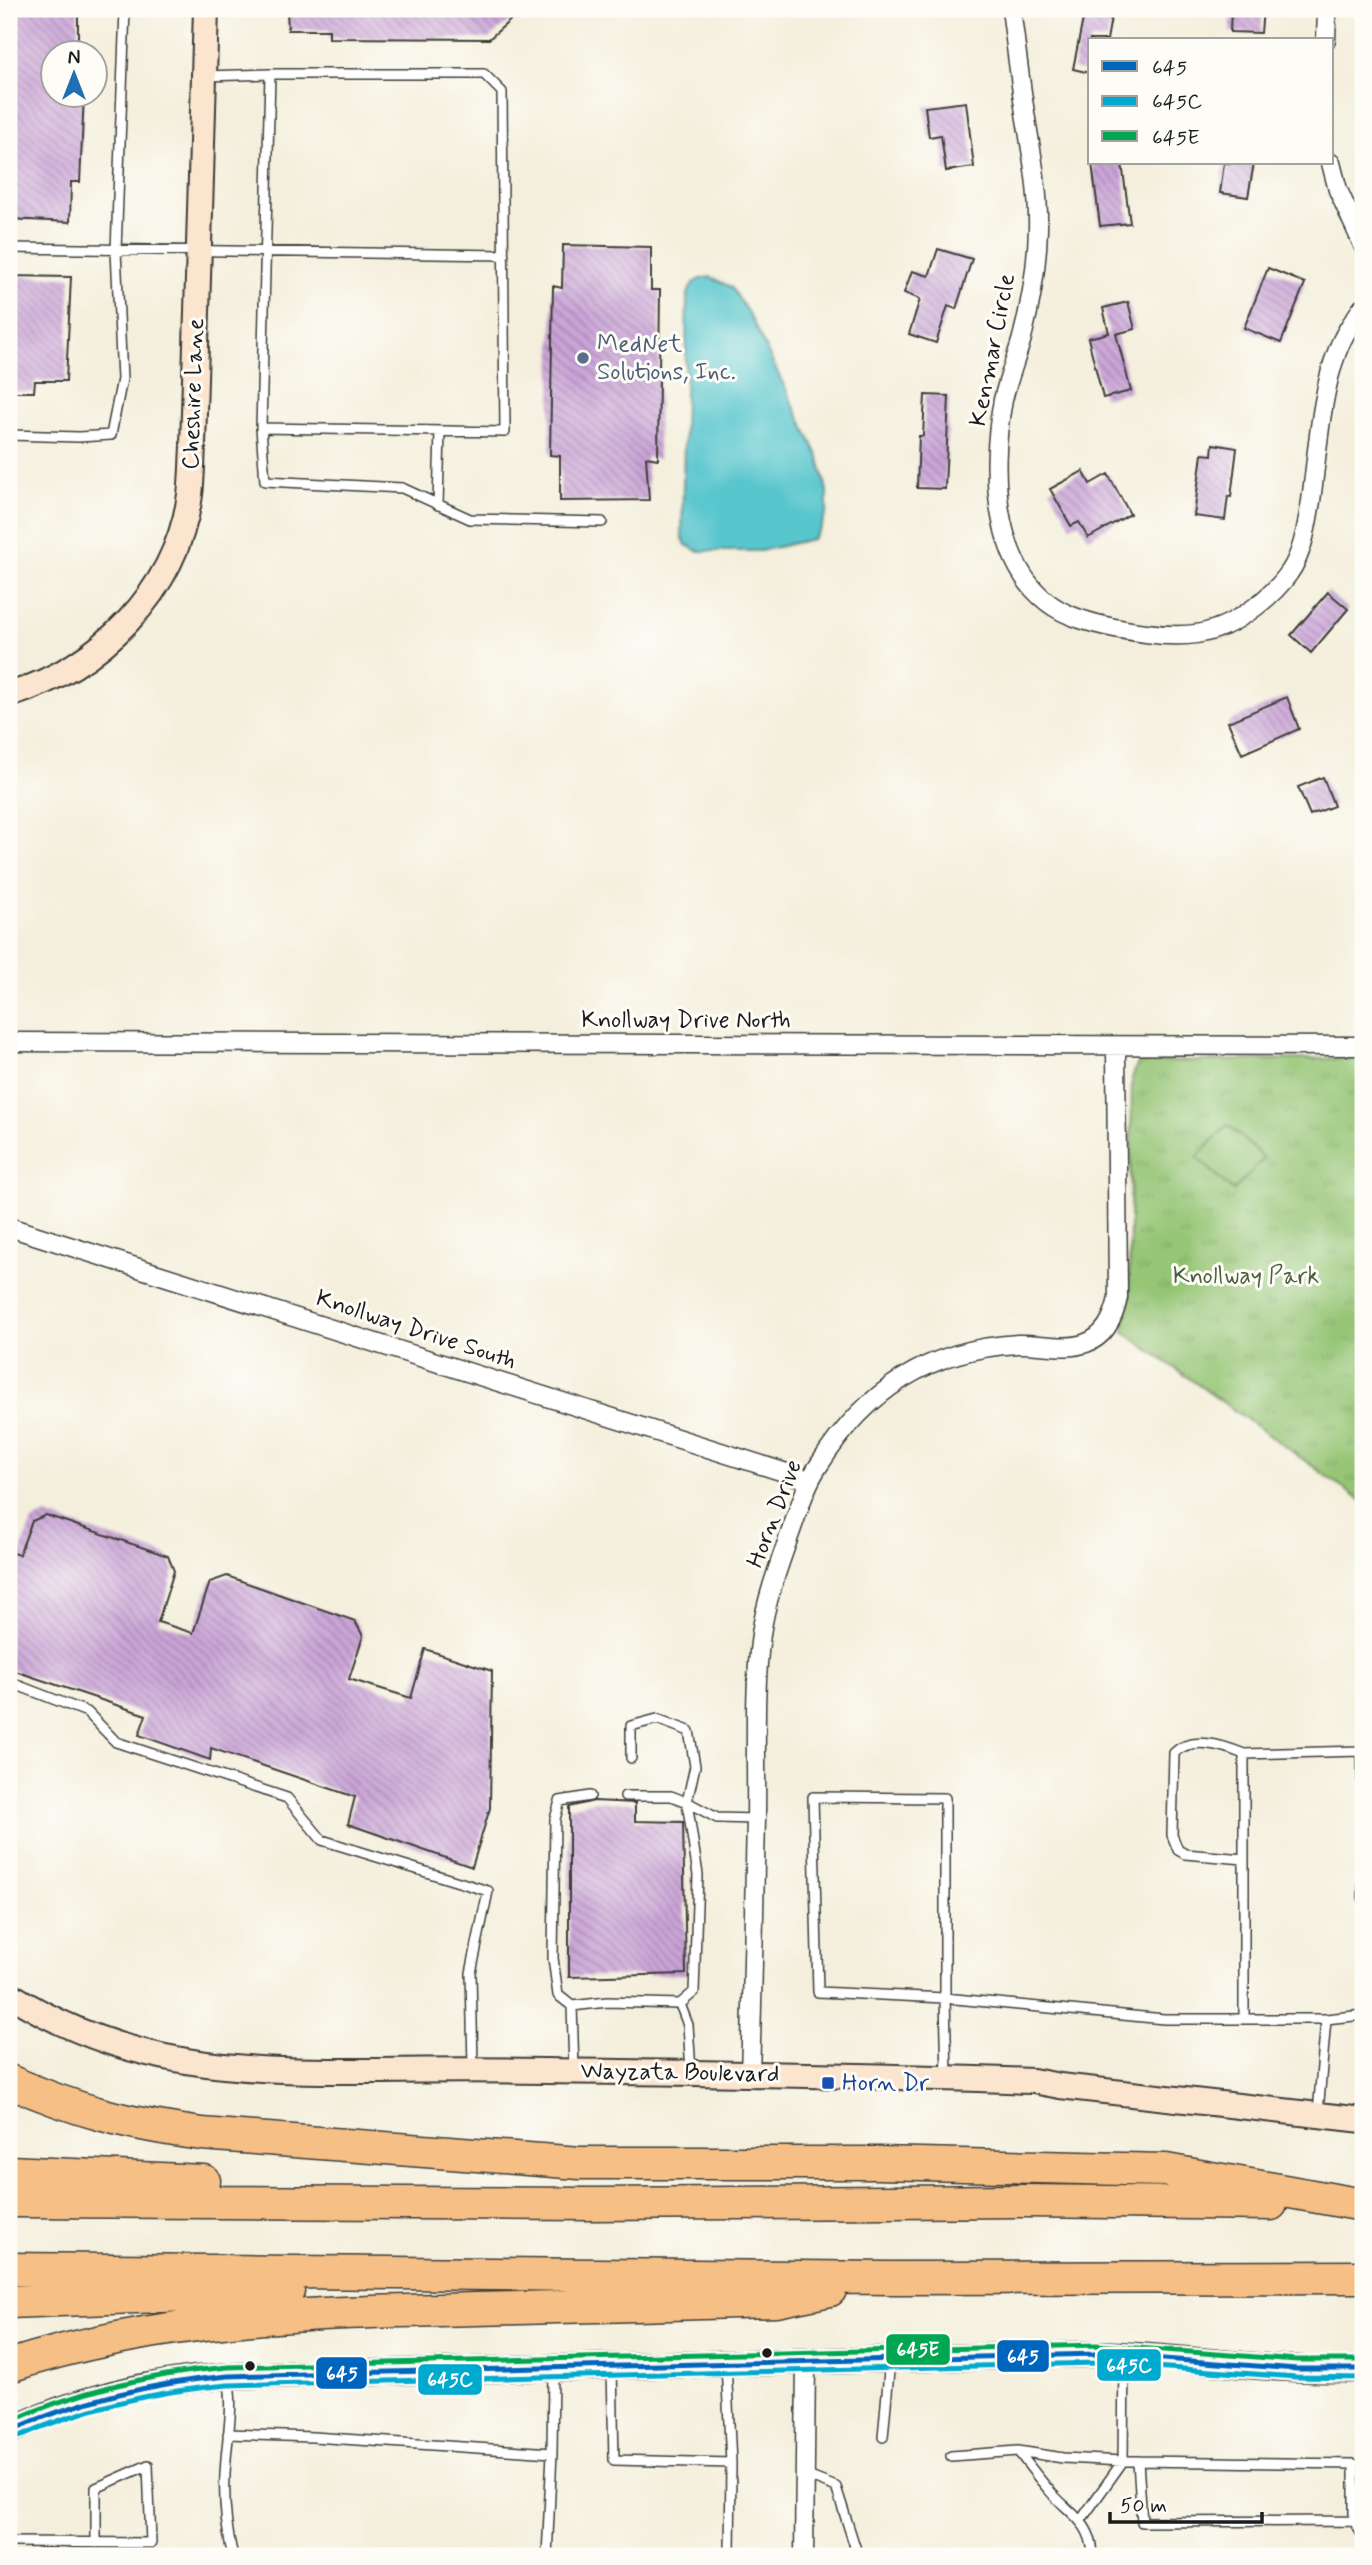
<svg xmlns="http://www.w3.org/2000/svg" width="1372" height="2565" viewBox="0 0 1372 2565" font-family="Mynerve,sans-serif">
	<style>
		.grass { fill: url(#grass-tufts); stroke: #587048; stroke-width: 2 }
		.pitch { fill: #95c575; stroke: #587048; stroke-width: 2 }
		.water { fill: #59c6cd; stroke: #3a7174; stroke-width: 2 }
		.building { fill: url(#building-back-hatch) }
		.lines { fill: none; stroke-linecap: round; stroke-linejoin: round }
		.lane-casing { stroke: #3c3c39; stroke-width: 12 }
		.street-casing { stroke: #3c3c39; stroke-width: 21 }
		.secondary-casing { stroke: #3c3c39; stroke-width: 28 }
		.highway-casing { stroke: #3c3c39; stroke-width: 35 }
		.lane { stroke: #fff; stroke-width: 9 }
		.street { stroke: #fff; stroke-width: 18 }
		.secondary { stroke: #fbe5cf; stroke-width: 24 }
		.highway { stroke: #f5bf86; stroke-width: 32 }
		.bus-1-casing { stroke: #fdfcf7; stroke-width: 10 }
		.bus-2-casing { stroke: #fdfcf7; stroke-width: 10 }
		.bus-3-casing { stroke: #fdfcf7; stroke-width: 10 }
		.bus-1 { stroke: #0065bd; stroke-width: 5 }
		.bus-2 { stroke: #00a9ce; stroke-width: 5 }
		.bus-3 { stroke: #00a651; stroke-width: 5 }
		.service-dot { fill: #5c6f8a; stroke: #fdfcf7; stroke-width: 2.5 }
		.transit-dot { fill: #1a4fb4; stroke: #fdfcf7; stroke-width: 2.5 }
		.bus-dot { fill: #1c1c1c; stroke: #fdfcf7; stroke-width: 2.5 }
		.labels { text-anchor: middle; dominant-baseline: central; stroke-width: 6; stroke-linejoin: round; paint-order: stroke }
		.service-label { font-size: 24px; fill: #4e5e75; stroke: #fdfcf7; text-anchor: start }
		.street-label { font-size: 24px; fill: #1c1c1c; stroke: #fdfcf7 }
		.park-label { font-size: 24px; fill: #4c6040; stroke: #fdfcf7 }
		.transit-label { font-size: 24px; fill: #164399; stroke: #fdfcf7; text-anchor: start }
		.line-badge { stroke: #fdfcf7; stroke-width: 2.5 }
		.badge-label { font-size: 19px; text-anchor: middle; font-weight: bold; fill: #fff }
	</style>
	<defs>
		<pattern id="grass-tufts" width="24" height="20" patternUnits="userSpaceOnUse" patternTransform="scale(1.75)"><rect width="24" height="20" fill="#95c575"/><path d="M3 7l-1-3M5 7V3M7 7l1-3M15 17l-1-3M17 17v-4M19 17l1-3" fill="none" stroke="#80a965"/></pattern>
		<pattern id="building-back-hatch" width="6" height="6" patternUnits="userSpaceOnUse" patternTransform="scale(1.75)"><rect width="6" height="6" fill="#caa4d7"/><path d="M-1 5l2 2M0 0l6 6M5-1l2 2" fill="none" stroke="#a385ae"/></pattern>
	</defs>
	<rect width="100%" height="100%" fill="#fdfcf7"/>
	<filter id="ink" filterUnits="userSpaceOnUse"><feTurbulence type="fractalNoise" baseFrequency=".0143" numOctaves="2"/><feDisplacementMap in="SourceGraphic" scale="14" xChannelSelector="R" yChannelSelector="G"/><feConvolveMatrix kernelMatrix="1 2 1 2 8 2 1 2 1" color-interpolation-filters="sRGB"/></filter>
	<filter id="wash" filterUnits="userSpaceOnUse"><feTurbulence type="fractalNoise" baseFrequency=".00686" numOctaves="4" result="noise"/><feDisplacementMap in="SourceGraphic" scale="28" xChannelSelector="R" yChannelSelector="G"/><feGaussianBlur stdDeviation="1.57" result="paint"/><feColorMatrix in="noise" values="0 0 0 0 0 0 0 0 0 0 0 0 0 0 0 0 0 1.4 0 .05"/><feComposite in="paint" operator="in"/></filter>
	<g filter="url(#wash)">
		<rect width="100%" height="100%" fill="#f4efdc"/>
		<path class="grass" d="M 1363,1058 L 1363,1502 L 1124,1332 L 1129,1298 L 1132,1078 L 1137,1065 L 1143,1062 Z"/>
		<path class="pitch" d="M 1228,1125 L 1264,1158 L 1233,1191 L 1197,1157 Z"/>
		<path class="water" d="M 710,277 L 731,287 L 750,316 L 819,457 L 827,491 L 827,511 L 820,529 L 812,539 L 760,551 L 698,551 L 686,545 L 682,536 L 687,298 C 691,283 694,279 710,277 Z"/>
		<g id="blocks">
			<path class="building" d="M 9,9 L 78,9 L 78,52 L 52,52 L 52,94 L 84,94 L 80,182 L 71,182 L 70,222 L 9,219 Z
				M 287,9 L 523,9 L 489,39 L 329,38 L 329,30 L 288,30 Z
				M 1085,9 L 1112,12 L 1107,40 L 1090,40 L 1090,73 L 1073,69 Z
				M 1231,9 L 1263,9 L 1261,33 L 1230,32 Z
				M 966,102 L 974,167 L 946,171 L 941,135 L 929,137 L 925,107 Z
				M 1092,163 L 1122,163 L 1130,223 L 1100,226 Z
				M 1224,163 L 1254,163 L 1248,197 L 1220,193 Z
				M 563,245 L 651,247 L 651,290 L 660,290 L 658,459 L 646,457 L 649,500 L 560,501 L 560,456 L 550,455 L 553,286 L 562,288 Z
				M 938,249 L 972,259 L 956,309 L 948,306 L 936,343 L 909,334 L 920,299 L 904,293 L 912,271 L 929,276 Z
				M 1268,268 L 1305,283 L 1281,343 L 1244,328 Z
				M 9,276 L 71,277 L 66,381 L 35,381 L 34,392 L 9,392 Z
				M 1128,302 L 1135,329 L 1116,334 L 1131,391 L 1103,398 L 1088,338 L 1109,333 L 1103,308 Z
				M 925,395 L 949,396 L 945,489 L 917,488 L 919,436 L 923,436 Z
				M 1213,444 L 1237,448 L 1231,497 L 1228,496 L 1225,520 L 1194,516 L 1202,454 L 1212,455 Z
				M 1083,471 L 1090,484 L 1108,474 L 1130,514 L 1088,538 L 1079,522 L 1071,526 L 1050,489 Z
				M 1328,592 L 1348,609 L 1311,653 L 1291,635 Z
				M 1287,697 L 1299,729 L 1242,754 L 1228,722 Z
				M 1323,777 L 1334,806 L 1310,815 L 1298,787 Z
				M 46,1515 L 168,1556 L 174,1571 L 158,1622 L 193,1633 L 210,1582 L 227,1576 L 355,1621 L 363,1636 L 349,1679 L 411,1698 L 425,1649 L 492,1671 L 490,1808 L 472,1867 L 348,1824 L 355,1797 L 211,1748 L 210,1760 L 139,1735 L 146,1715 L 9,1669 L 9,1552 L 19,1555 L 32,1521 Z
				M 594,1801 L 635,1803 L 635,1821 L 683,1822 L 686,1974 L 569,1977 L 569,1807 Z"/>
		</g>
	</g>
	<g filter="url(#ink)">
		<use href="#blocks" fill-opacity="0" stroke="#3c3c39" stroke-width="2"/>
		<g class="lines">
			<g class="lane-casing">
				<path id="lane" d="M 205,76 L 270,74 L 484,74 L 502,92 L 505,432 L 261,428 L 270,74
					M 9,248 L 504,255
					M 261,428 L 265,481 L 402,488 L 470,519 L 602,522
					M 9,435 L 79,437 L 111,435 L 122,379 L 116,251 L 125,9
					M 438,505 L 440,431
					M 9,1682 L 87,1712 L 116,1742 L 287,1798 L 322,1840 L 488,1891 L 471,1973 L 473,2068
					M 631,1758 L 631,1726 L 657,1719 L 689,1731 L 695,1766 L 687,1802 L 698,1875 L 694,1992 L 680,2004
					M 625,1796 L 671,1796 L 687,1802 L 717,1818 L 756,1819
					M 813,1797 L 945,1798 L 945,1998 L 818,1992 Z
					M 1244,1859 L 1185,1854 L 1178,1850 L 1172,1835 L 1174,1753 C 1192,1735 1224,1746 1244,1754
					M 572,2006 L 558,1995 L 553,1958 L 555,1819 L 560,1801 L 590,1796
					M 1244,2019 L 1244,1754 L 1362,1751 L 1363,1898
					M 1326,2019 L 1363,2015
					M 574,2070 L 572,2006 L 607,2002 L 680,2004 L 688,2025 L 691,2072
					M 947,2077 L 945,1998 L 1164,2019 L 1326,2019 L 1318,2113
					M 612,2368 L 614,2460 L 731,2463 L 726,2364
					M 228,2378 C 234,2405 228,2432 226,2459 C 223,2492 225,2525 233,2556
					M 228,2434 L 313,2437 L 552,2453 L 547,2556
					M 883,2437 L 890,2360
					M 1018,2451 C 1028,2464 1038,2478 1049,2490 C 1069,2514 1092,2521 1093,2556
					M 552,2453 L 553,2371
					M 951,2456 L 1018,2451 L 1063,2458 L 1123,2461 L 1124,2356
					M 805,2475 L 836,2487 L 858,2556
					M 1081,2520 L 1123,2461 L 1138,2461 L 1354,2464 L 1354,2521 L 1142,2522 L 1138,2461
					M 1354,2521 L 1363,2536
					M 9,2542 L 151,2543 L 148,2465 L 96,2488 L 96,2543
					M 730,2556 L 731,2463"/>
			</g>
			<g class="street-casing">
				<path id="street" d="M 1011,9 C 1016,45 1020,82 1026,119 C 1032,155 1039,192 1038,229 C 1037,265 1031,303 1022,338 C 1016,359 1008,379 1003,400 C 989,471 992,584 1072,616 C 1095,625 1122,630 1146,633 C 1168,636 1195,637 1216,629 C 1242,620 1273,596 1289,573 C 1303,554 1307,524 1311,501 C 1317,456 1321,393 1337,352 C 1343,335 1353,321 1363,307
					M 1326,40 L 1327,9
					M 1331,163 L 1338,190 L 1363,245
					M 9,1042 L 1363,1046
					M 9,1227 L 809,1480
					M 750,2073 C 753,1989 754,1904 756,1819 C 757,1758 753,1695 761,1634 C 766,1599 780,1562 792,1528 C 800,1506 806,1484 819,1465 C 866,1391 928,1349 1018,1344 C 1039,1343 1066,1351 1086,1343 C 1106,1336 1114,1317 1118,1298 L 1116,1047
					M 804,2556 L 806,2361"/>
			</g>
			<g class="secondary-casing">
				<path id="secondary" d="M 9,695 C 100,667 176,592 190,495 C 192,479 192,462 193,446 L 206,9
					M 9,1994 C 128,2070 245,2072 381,2071 C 436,2070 491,2070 545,2071 C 708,2073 870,2075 1033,2081 L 1060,2086 L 1363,2120
					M 9,2431 C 79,2398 150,2381 228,2376 L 1097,2354 C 1186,2356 1275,2373 1363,2369"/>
			</g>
			<g class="highway-casing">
				<path id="highway" d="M 9,2081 C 77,2111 128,2124 202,2134 L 580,2163 L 878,2163 L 1166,2170 L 1363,2205
					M 9,2172 L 204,2181
					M 9,2201 L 593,2204 L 1025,2201 L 1271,2204
					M 9,2269 L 890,2278 L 1363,2277
					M 9,2302 L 288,2291
					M 9,2366 C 162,2316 315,2313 475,2309 C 575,2307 676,2304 776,2301 L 830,2290"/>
			</g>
			<use href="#lane" class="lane"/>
			<use href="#street" class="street"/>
			<use href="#secondary" class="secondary"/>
			<use href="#highway" class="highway"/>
			<g class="bus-1-casing">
				<path id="bus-1" d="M 9,2431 C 80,2400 151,2383 228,2376 L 1097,2354 L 1297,2369 L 1363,2369"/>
			</g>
			<g class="bus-2-casing">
				<path id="bus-2" d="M 13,2439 C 82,2408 153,2391 228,2385 L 1097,2363 L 1296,2377 L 1363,2378"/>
			</g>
			<g class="bus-3-casing">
				<path id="bus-3" d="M 9,2422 C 79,2390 151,2374 228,2367 L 1097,2345 L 1297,2360 L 1363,2360"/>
			</g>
			<use href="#bus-1" class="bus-1"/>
			<use href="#bus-2" class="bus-2"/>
			<use href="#bus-3" class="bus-3"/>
		</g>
	</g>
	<circle class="service-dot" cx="583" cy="358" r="7"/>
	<rect class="transit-dot" x="821" y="2076" width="14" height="14" rx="3.5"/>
	<g class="bus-dot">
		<circle cx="767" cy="2353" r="6"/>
		<circle cx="250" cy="2366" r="6"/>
	</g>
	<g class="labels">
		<g class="service-label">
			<text x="597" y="344">MedNet<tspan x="597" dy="28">Solutions, Inc.</tspan></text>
		</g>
		<g class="street-label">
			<text transform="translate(993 350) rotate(-79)">Kenmar Circle</text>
			<text transform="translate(194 394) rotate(-88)">Cheshire Lane</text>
			<text x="686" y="1020">Knollway Drive North</text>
			<text transform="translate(416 1330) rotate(18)">Knollway Drive South</text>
			<text transform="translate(775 1514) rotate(-69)">Horn Drive</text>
			<text transform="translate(680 2073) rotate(1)">Wayzata Boulevard</text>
		</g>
		<g class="park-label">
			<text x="1246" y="1276">Knollway Park</text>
		</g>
		<g class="transit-label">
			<text x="842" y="2083">Horn Dr</text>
		</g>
	</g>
	<g class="line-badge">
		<rect x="885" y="2333" width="66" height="33" rx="7" fill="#00a651"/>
		<rect x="996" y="2339" width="54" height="34" rx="7" fill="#0065bd"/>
		<rect x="1096" y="2348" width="66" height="34" rx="7" fill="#00a9ce"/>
		<rect x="315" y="2356" width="53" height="34" rx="7" fill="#0065bd"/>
		<rect x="417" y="2363" width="66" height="33" rx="7" fill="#00a9ce"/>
	</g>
	<g class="badge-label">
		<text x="918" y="2356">645E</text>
		<text x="1023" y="2363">645</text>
		<text x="1129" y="2372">645C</text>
		<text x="342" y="2380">645</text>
		<text x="450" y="2386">645C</text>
	</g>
	<rect width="1372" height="2565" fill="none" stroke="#fdfcf7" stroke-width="35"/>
	<rect x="1088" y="38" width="245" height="126" fill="#fdfcf7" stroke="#a3a29f" stroke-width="2"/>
	<rect x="1102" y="61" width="35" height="10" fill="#0065bd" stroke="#a3a29f" stroke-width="2"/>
	<text x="1152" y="74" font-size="21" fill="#1c1c1c">645</text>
	<rect x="1102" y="96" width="35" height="10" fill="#00a9ce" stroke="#a3a29f" stroke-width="2"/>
	<text x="1152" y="108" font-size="21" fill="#1c1c1c">645C</text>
	<rect x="1102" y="131" width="35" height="10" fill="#00a651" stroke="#a3a29f" stroke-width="2"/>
	<text x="1152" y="144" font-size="21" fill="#1c1c1c">645E</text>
	<g transform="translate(74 74)"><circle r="33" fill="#fdfcf7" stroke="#a3a29f" stroke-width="2"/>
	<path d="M0-5L12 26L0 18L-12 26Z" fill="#1f6fb2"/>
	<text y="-10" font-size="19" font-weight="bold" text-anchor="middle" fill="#1c1c1c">N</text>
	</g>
	<path d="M1110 2512v10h152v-10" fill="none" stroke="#1c1c1c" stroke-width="3.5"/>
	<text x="1120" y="2512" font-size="21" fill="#1c1c1c" stroke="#fdfcf7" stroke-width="5" paint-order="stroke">50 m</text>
</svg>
